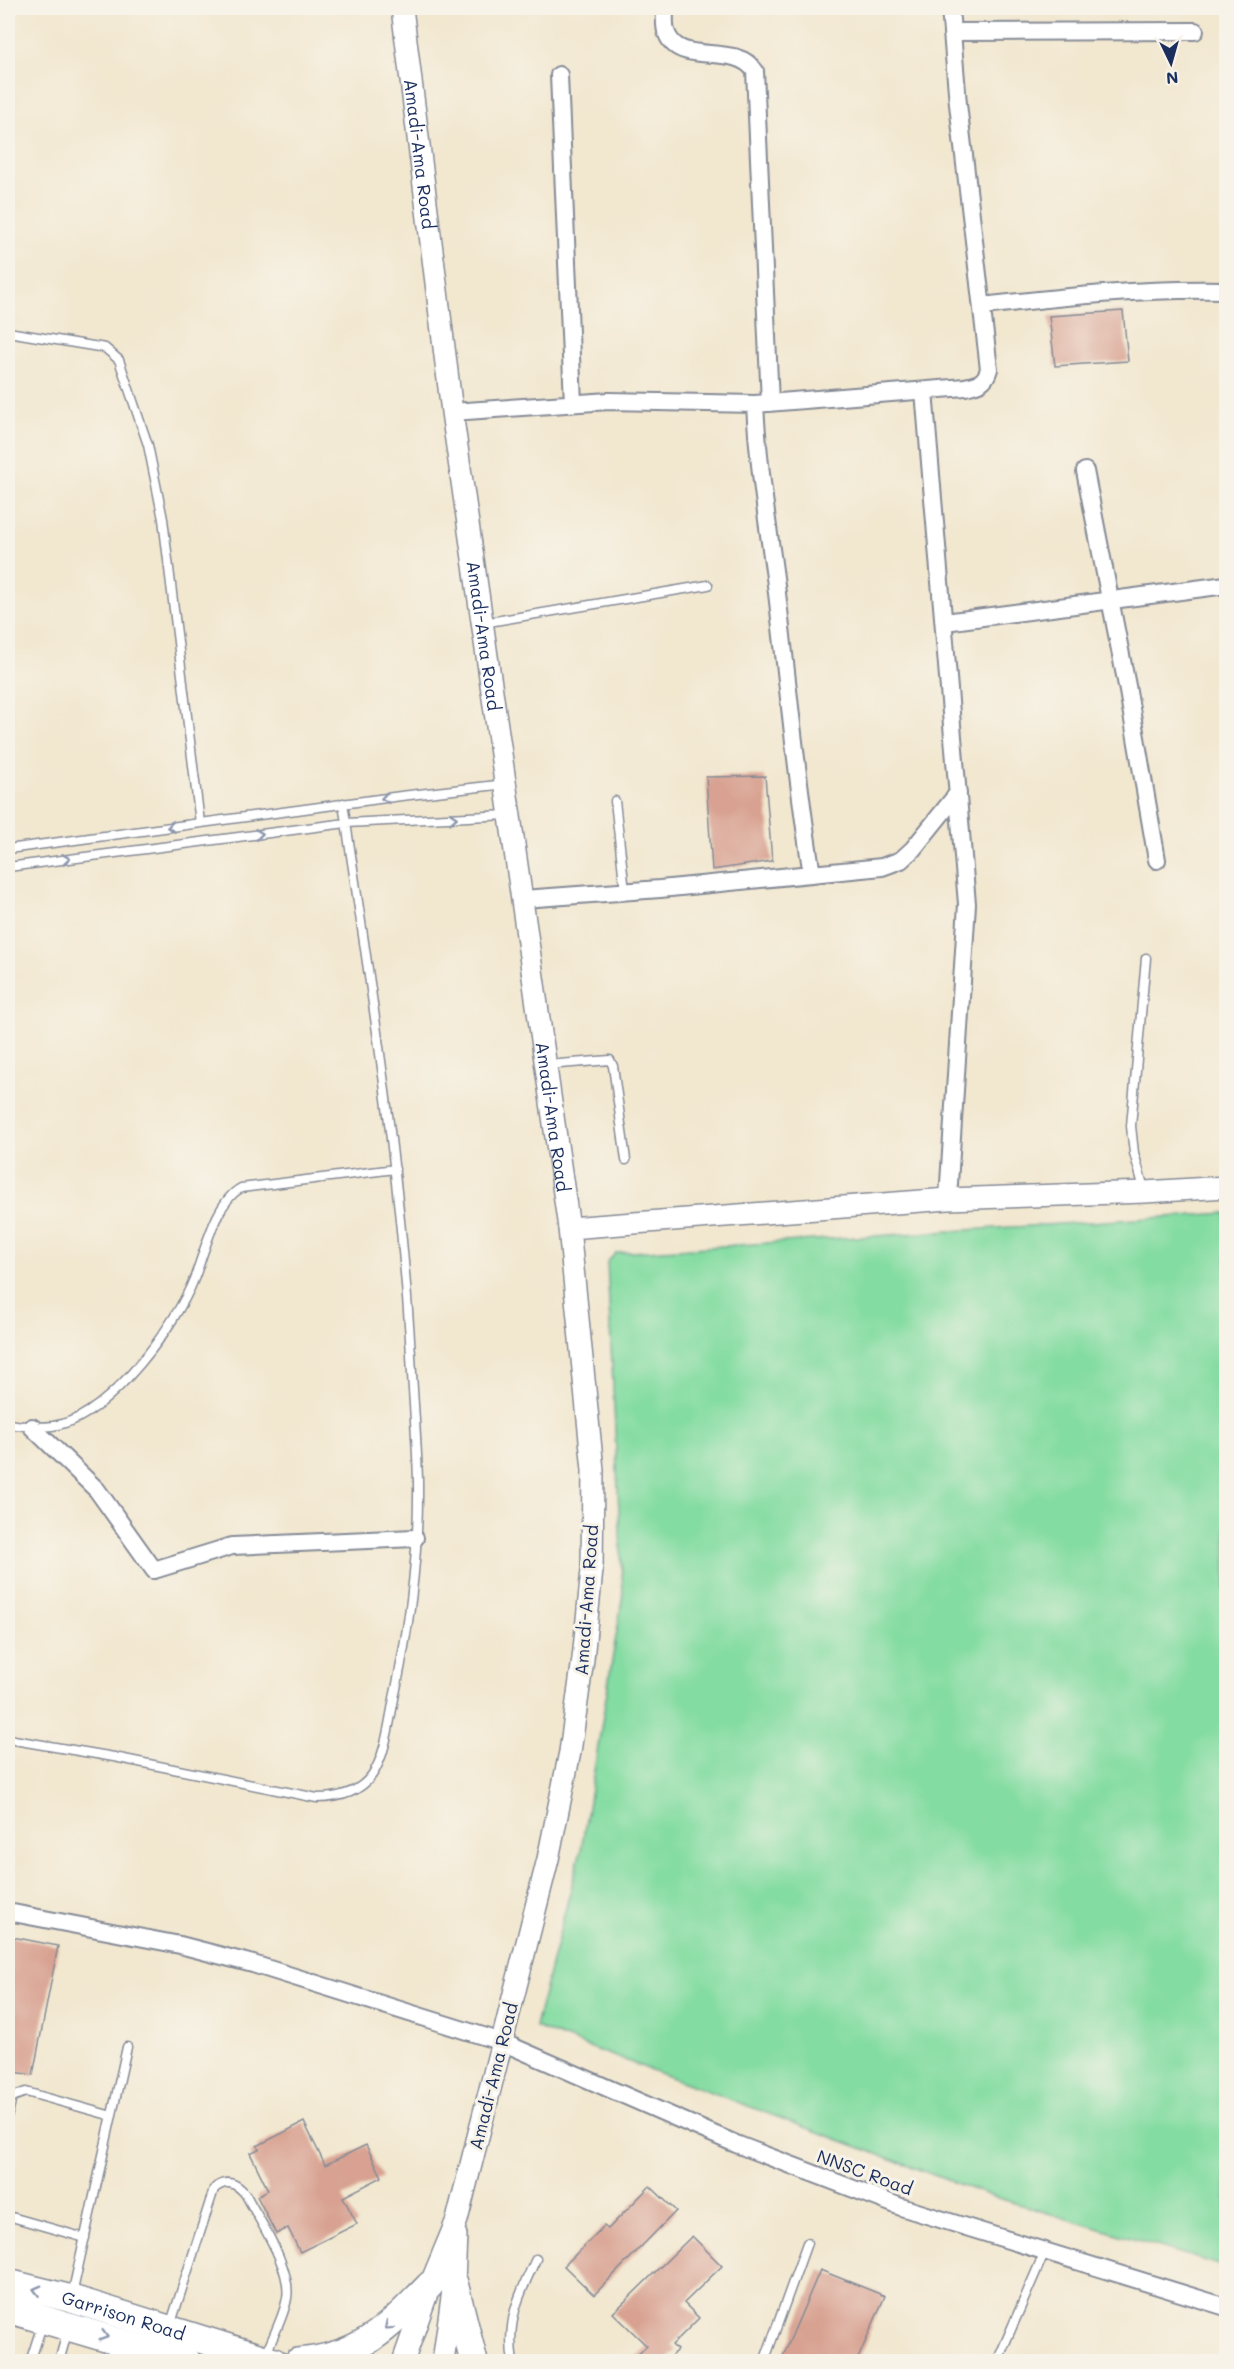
<svg xmlns="http://www.w3.org/2000/svg" width="1234" height="2369" viewBox="0 0 1234 2369" font-family="Mali,sans-serif">
	<style>
		.green { fill: #83dca1; stroke: #4f8680; stroke-width: 1.5 }
		.building { fill: #d8a191 }
		.lines { fill: none; stroke-linecap: round; stroke-linejoin: round }
		.service-casing { stroke: #868b96; stroke-width: 11 }
		.minor-casing { stroke: #868b96; stroke-width: 20 }
		.tertiary-casing { stroke: #868b96; stroke-width: 24 }
		.primary-casing { stroke: #868b96; stroke-width: 30 }
		.service { stroke: #fff; stroke-width: 8 }
		.minor { stroke: #fff; stroke-width: 16 }
		.tertiary { stroke: #fff; stroke-width: 21 }
		.primary { stroke: #fff; stroke-width: 27 }
		.oneway { stroke: #8d97ae }
		.labels { text-anchor: middle; dominant-baseline: central; stroke-width: 6; stroke-linejoin: round; paint-order: stroke }
		.street-label { font-size: 18px; fill: #1b2f5e; stroke: #f7f3e8 }
	</style>
	<rect width="100%" height="100%" fill="#f7f3e8"/>
	<filter id="ink" filterUnits="userSpaceOnUse"><feTurbulence type="fractalNoise" baseFrequency=".0167" numOctaves="2"/><feDisplacementMap in="SourceGraphic" scale="12" xChannelSelector="R" yChannelSelector="G"/><feConvolveMatrix kernelMatrix="1 2 1 2 8 2 1 2 1" color-interpolation-filters="sRGB"/></filter>
	<filter id="wash" filterUnits="userSpaceOnUse"><feTurbulence type="fractalNoise" baseFrequency=".008" numOctaves="4" result="noise"/><feDisplacementMap in="SourceGraphic" scale="24" xChannelSelector="R" yChannelSelector="G"/><feGaussianBlur stdDeviation="1.35" result="paint"/><feColorMatrix in="noise" values="0 0 0 0 0 0 0 0 0 0 0 0 0 0 0 0 0 1.4 0 .05"/><feComposite in="paint" operator="in"/></filter>
	<g filter="url(#wash)">
		<rect width="100%" height="100%" fill="#f2e7cf"/>
		<path class="green" d="M 1226,1213 L 1226,2267 L 985,2194 L 535,2027 L 581,1850 L 623,1594 L 607,1262 L 616,1253 Z"/>
		<g id="blocks">
			<path class="building" d="M 1123,311 L 1128,361 L 1055,366 L 1049,316 Z
				M 765,776 L 772,861 L 712,870 L 706,777 Z
				M 8,1936 L 58,1946 L 33,2075 L 8,2071 Z
				M 304,2122 L 325,2165 L 366,2145 L 382,2177 L 343,2197 L 357,2224 L 300,2252 L 288,2228 L 276,2234 L 257,2196 L 268,2190 L 250,2153 L 259,2149 L 257,2146 Z
				M 650,2186 L 676,2211 L 594,2295 L 564,2266 L 604,2226 L 608,2229 Z
				M 692,2236 L 722,2266 L 684,2303 L 699,2318 L 672,2345 L 677,2350 L 666,2361 L 631,2361 L 647,2346 L 613,2313 Z
				M 820,2270 L 885,2296 L 857,2361 L 781,2361 Z"/>
		</g>
	</g>
	<g filter="url(#ink)">
		<use href="#blocks" fill-opacity="0" stroke="#868b96" stroke-width="1.5"/>
		<g class="lines">
			<g class="service-casing">
				<path id="service" d="M 8,332 L 105,348 L 119,360 L 148,445 L 163,519 L 200,823
					M 483,623 L 708,585
					M 615,801 L 625,891
					M 8,849 L 401,796 L 506,784
					M 8,867 L 346,823 L 508,815
					M 547,1065 L 610,1060 L 613,1066 L 626,1160
					M 1145,1192 L 1134,1153 L 1131,1126 L 1146,958
					M 8,1424 C 25,1426 45,1429 62,1424 C 112,1411 176,1325 194,1279 C 205,1252 215,1202 241,1188 L 395,1169
					M 8,1739 L 114,1757 L 317,1798 C 339,1798 359,1793 372,1775 C 387,1754 390,1714 396,1689 C 410,1622 419,1550 418,1481 C 417,1439 413,1397 411,1355 C 400,1170 371,987 343,803
					M 8,2114 L 12,2097 L 26,2092 L 112,2116
					M 8,2216 L 85,2238
					M 72,2295 L 127,2047
					M 170,2326 L 214,2189 C 226,2178 237,2183 246,2195 C 260,2222 292,2268 287,2298 C 284,2317 272,2337 266,2355
					M 30,2362 L 43,2322
					M 59,2362 L 68,2329
					M 513,2362 C 506,2321 519,2295 536,2259
					M 764,2362 L 807,2243
					M 997,2362 L 1045,2251"/>
			</g>
			<g class="minor-casing">
				<path id="minor" d="M 665,8 C 665,15 664,24 666,31 C 677,69 734,40 755,71 L 770,403
					M 952,32 L 1195,31
					M 559,75 L 573,403
					M 982,306 C 1063,297 1144,288 1226,290
					M 924,391 L 967,904 L 948,1199
					M 755,404 C 758,465 768,525 776,585 C 788,682 796,778 812,874
					M 452,412 L 609,401 L 755,404 L 965,387 C 978,384 985,383 989,369 L 958,104 L 950,8
					M 1085,471 L 1128,691 L 1157,860
					M 945,622 L 1226,585
					M 523,899 L 660,889 L 882,867 L 901,860 L 913,849 L 958,793
					M 32,1427 L 97,1490 L 154,1570 L 232,1546 L 415,1538
					M 8,1912 L 180,1945 L 253,1964 L 502,2042 L 736,2144 L 901,2207 L 1226,2307"/>
			</g>
			<g class="tertiary-casing">
				<g id="tertiary">
					<path id="s1" d="M 402,8 L 452,412 L 569,1228 L 593,1470 L 592,1570 L 583,1659 L 570,1752 L 548,1859 L 457,2220 L 430,2285 L 403,2362"/>
					<path d="M 569,1228 L 948,1199 L 1145,1192 L 1226,1187"/>
					<path d="M 443,2362 L 454,2283 L 456,2235"/>
				</g>
			</g>
			<g class="primary-casing">
				<g id="primary">
					<path id="s2" d="M 8,2283 L 72,2299 L 274,2362"/>
					<path d="M 454,2283 L 474,2362"/>
					<path d="M 8,2309 L 187,2362"/>
					<path d="M 298,2362 C 361,2357 388,2328 430,2285"/>
				</g>
			</g>
			<use href="#service" class="service"/>
			<use href="#minor" class="minor"/>
			<use href="#tertiary" class="tertiary"/>
			<use href="#primary" class="primary"/>
		</g>
		<defs><path id="oneway-chevron" d="M-2-3.5L2.5 0L-2 3.5" fill="none" stroke-width="1.6" stroke-linecap="round" stroke-linejoin="round" transform="scale(1.5)"/></defs>
		<g class="oneway">
			<use href="#oneway-chevron" transform="translate(385 798) rotate(172)"/>
			<use href="#oneway-chevron" transform="translate(453 818) rotate(-3)"/>
			<use href="#oneway-chevron" transform="translate(171 827) rotate(172)"/>
			<use href="#oneway-chevron" transform="translate(259 834) rotate(-7)"/>
			<use href="#oneway-chevron" transform="translate(66 859) rotate(-7)"/>
			<use href="#oneway-chevron" transform="translate(37 2290) rotate(-166)"/>
			<use href="#oneway-chevron" transform="translate(388 2326) rotate(140)"/>
			<use href="#oneway-chevron" transform="translate(104 2336) rotate(16)"/>
		</g>
	</g>
	<g class="labels">
		<g class="street-label">
			<text stroke="none"><textPath href="#s1" startOffset="147">Amadi-Ama Road</textPath></text>
			<text stroke="none"><textPath href="#s1" startOffset="633">Amadi-Ama Road</textPath></text>
			<text stroke="none"><textPath href="#s1" startOffset="1119">Amadi-Ama Road</textPath></text>
			<text transform="translate(586 1600) rotate(-86)">Amadi-Ama Road</text>
			<text transform="translate(493 2076) rotate(-76)">Amadi-Ama Road</text>
			<text transform="translate(865 2172) rotate(20)">NNSC Road</text>
			<text stroke="none"><textPath href="#s2" startOffset="120">Garrison Road</textPath></text>
		</g>
	</g>
	<rect width="1234" height="2369" fill="none" stroke="#f7f3e8" stroke-width="30"/>
	<g transform="translate(1171 63) rotate(175)" stroke="#f7f3e8" stroke-width="4.5" paint-order="stroke">
	<path d="M0-4.5L10 22L0 15L-10 22Z" fill="#1b2f5e"/>
	<text y="-9" font-size="16" font-weight="bold" text-anchor="middle" fill="#1b2f5e">N</text>
	</g>
</svg>
